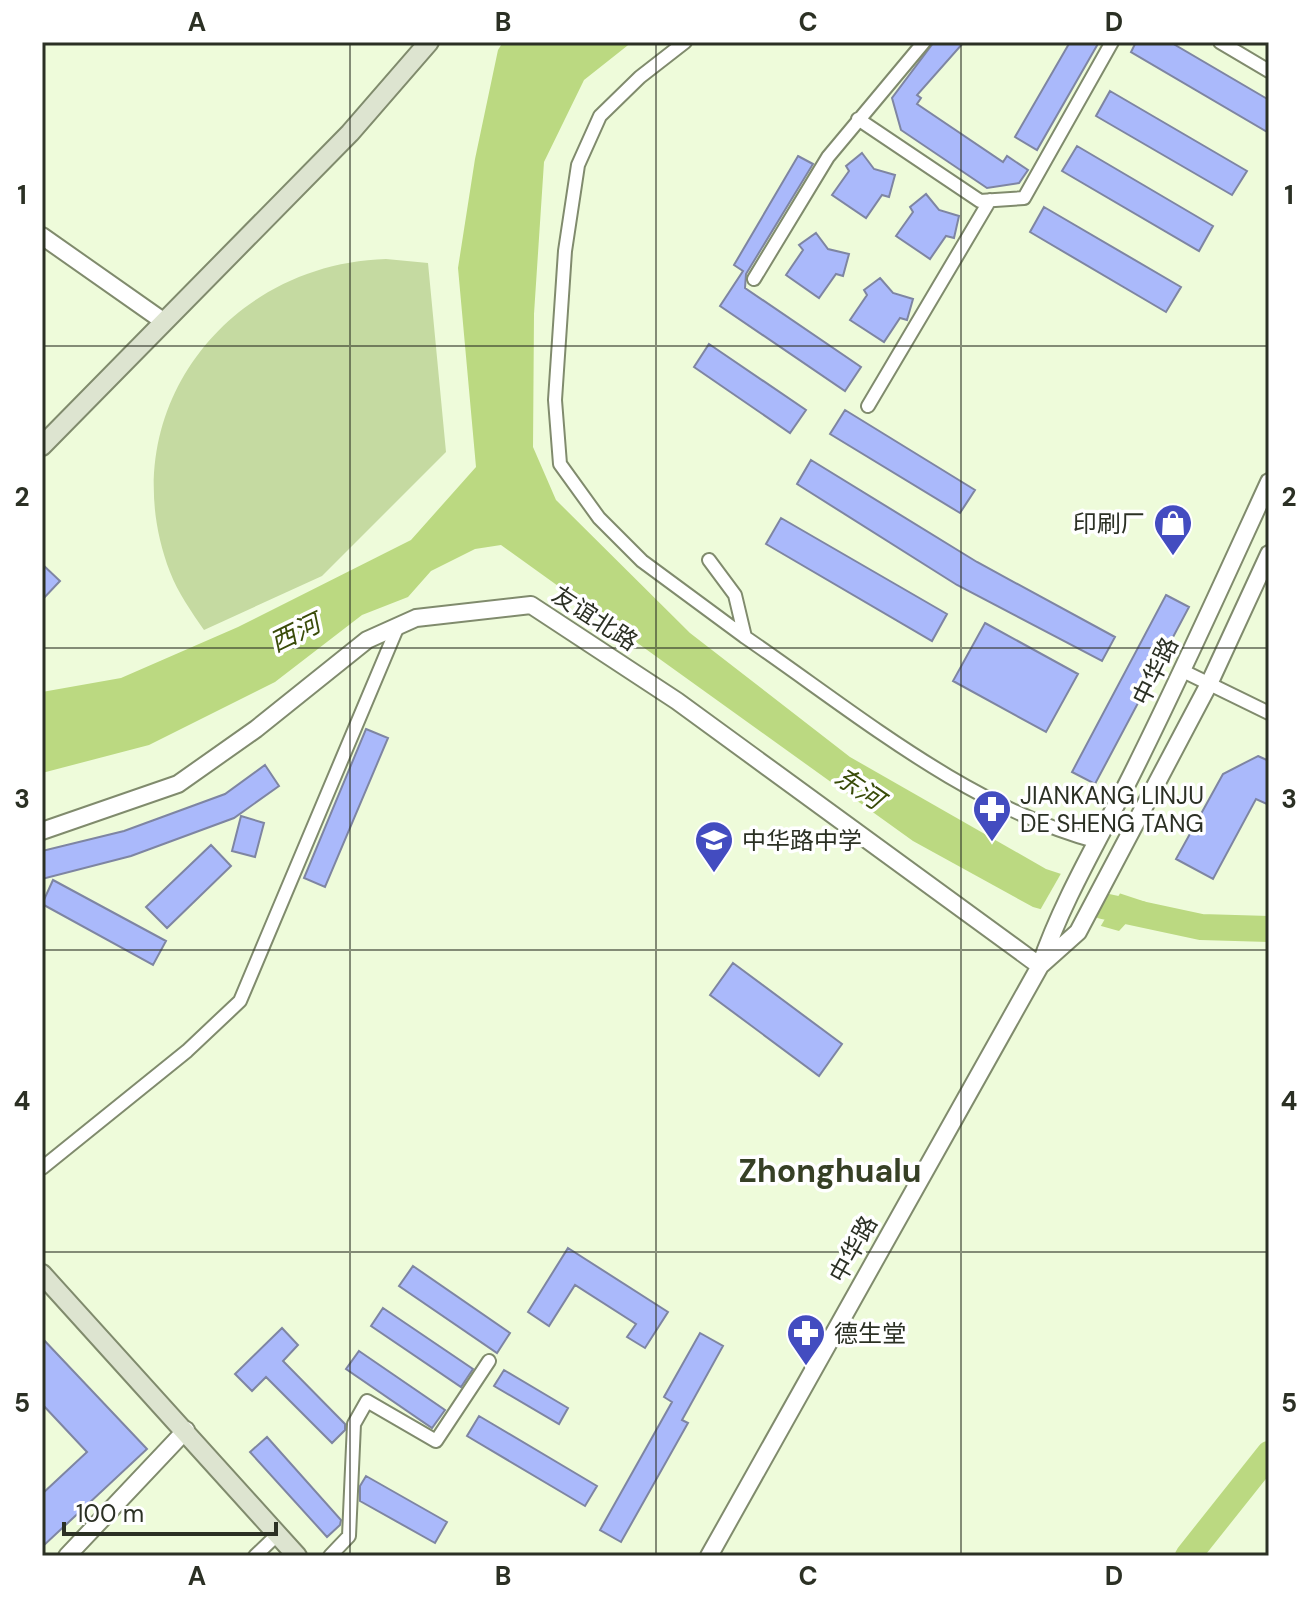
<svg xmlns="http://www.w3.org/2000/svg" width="1311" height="1598" viewBox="0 0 1311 1598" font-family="'DM Sans','Noto Sans SC',sans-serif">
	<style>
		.green { fill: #c5daa1 }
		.water { fill: #bbd981 }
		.pier { fill: #eefbda }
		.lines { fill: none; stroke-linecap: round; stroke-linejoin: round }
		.river { stroke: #bbd981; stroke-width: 26 }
		.building { fill: #aab9fb; stroke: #7e85a2; stroke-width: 2 }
		.minor-casing { stroke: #808b6d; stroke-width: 16 }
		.tertiary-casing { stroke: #808b6d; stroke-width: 20 }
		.secondary-casing { stroke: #808b6d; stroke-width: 22 }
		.minor { stroke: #fff; stroke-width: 12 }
		.tertiary { stroke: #fff; stroke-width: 16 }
		.secondary { stroke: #dde4d0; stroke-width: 18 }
		.grid { fill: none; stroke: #2b3024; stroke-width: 2; stroke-opacity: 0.55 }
		.labels { text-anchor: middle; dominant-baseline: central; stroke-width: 7; stroke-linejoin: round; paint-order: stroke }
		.poi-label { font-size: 24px; fill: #2b3024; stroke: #fff; text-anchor: start }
		.street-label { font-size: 24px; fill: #2b3024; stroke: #fff }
		.water-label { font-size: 26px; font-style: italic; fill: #394b09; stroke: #fff }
		.district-label { font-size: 32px; font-weight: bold; fill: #364025; stroke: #fff }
		.neatline { fill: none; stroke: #2b3024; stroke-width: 3 }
		.grid-label { font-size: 26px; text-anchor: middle; font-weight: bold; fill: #2b3024 }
	</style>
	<rect width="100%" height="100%" fill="#eefbda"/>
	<path class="green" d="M 386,259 L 428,263 L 446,452 L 322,576 L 204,630 C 191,611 178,593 170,572 C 110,416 224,264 386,259 Z"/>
	<path class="water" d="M 503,42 L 632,42 L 584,80 L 544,162 L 534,314 L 533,447 L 556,500 L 690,633 L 850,757 L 1046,869 L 1146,902 L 1119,931 L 1033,907 L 913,841 L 501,545 L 475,549 L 431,571 L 408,597 L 362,615 L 275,682 L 149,745 L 42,773 L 42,692 L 121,678 L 238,627 L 411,540 L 476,467 L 458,268 L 475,159 L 498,50 Z"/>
	<path class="pier" d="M 1063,870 L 1122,890 L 1099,929 L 1039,912 Z"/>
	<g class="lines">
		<path class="river" d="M 1103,906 L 1201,927 L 1269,929
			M 1188,1556 L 1269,1454"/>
	</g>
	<path class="building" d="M 934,42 L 964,42 L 917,95 L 921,98 L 917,104 L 1003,162 L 1007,156 L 1028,170 L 1019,183 L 987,188 L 901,130 L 892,98 Z
		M 1070,42 L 1099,42 L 1037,150 L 1015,137 Z
		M 1136,42 L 1170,42 L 1269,100 L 1269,133 L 1131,52 Z
		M 1110,91 L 1247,171 L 1232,195 L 1096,116 Z
		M 1077,146 L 1213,226 L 1199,251 L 1062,171 Z
		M 862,153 L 874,169 L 895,175 L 889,197 L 882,195 L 866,218 L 832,195 L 849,171 L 846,166 Z
		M 798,156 L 813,164 L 746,274 L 745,288 L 861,367 L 845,391 L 720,306 L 743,271 L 734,265 Z
		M 926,194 L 939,210 L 959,216 L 954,238 L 946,236 L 930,259 L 896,236 L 913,212 L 910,207 Z
		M 1044,207 L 1181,287 L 1166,312 L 1030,232 Z
		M 816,233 L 828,249 L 849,254 L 843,276 L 836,274 L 819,298 L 786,275 L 803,250 L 799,245 Z
		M 880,278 L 893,293 L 913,299 L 907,320 L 900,318 L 884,342 L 850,320 L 867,295 L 864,290 Z
		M 709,344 L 806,410 L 790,433 L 694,367 Z
		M 845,410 L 975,490 L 960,513 L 830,434 Z
		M 811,460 L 977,562 L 1115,637 L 1102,661 L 957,585 L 797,484 Z
		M 781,518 L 947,614 L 932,641 L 766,544 Z
		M 42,564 L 60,581 L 42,600 Z
		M 1166,595 L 1189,607 L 1095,784 L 1072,772 Z
		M 985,623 L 1078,674 L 1046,732 L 953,681 Z
		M 366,729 L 388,738 L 325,887 L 304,878 Z
		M 1258,756 L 1269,761 L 1269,805 L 1256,799 L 1213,879 L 1176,859 L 1223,774 Z
		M 265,765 L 279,786 L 234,818 L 131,856 L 42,879 L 42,851 L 124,831 L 225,794 Z
		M 241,816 L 264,823 L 255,857 L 232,851 Z
		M 211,845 L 231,866 L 167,928 L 146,907 Z
		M 53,880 L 166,941 L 153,965 L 42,904 Z
		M 733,963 L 842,1044 L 819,1076 L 710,995 Z
		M 568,1248 L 668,1312 L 645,1348 L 627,1337 L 636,1324 L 575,1285 L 549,1326 L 528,1312 Z
		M 413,1266 L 510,1333 L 497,1353 L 399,1286 Z
		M 383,1308 L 473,1369 L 461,1387 L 371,1326 Z
		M 282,1328 L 298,1345 L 283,1361 L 345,1424 L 345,1430 L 332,1443 L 266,1377 L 252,1391 L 235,1374 Z
		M 700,1333 L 723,1346 L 682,1420 L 688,1423 L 621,1542 L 600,1530 L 672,1402 L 664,1397 Z
		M 42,1338 L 147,1449 L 42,1547 L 42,1494 L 87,1452 L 42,1404 Z
		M 359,1351 L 445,1410 L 432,1428 L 346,1369 Z
		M 504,1370 L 568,1408 L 559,1424 L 494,1386 Z
		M 479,1416 L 597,1486 L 585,1506 L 467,1436 Z
		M 267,1437 L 341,1520 L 340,1525 L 327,1537 L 250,1452 Z
		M 366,1476 L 447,1522 L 435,1543 L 360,1501 L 360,1486 Z"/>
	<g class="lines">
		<g class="minor-casing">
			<path id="minor" d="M 685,42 L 640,77 L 600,116 L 578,165 L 565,251 L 555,400 L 560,464 L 599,518 L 642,561 L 745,637
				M 1220,42 L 1269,71
				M 858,119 L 980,201 L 1024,198 L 1112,42
				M 754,279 L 828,157 L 924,42
				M 868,406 L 990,200
				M 709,560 L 735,595 L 745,637 C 856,713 967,807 1098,842
				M 1183,671 L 1269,713
				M 42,1168 L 187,1051 L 240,1001 L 398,626
				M 255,1556 L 278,1534
				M 330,1556 L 349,1536 L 354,1424 L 367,1401 L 436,1441 L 489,1361"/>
		</g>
		<g class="tertiary-casing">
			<path id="tertiary" d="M 42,236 L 163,321
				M 42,831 L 178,784 L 256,729 L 367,640 L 416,618 L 531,605 L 677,701 L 1040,966
				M 1041,965 L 1078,932 L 1209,684 L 1269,554
				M 67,1556 L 186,1430
				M 709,1556 L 1040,966 C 1063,899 1100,838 1132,774 C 1180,678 1224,580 1269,482"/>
		</g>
		<g class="secondary-casing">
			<path id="secondary" d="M 42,446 L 350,133 L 429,42
				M 42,1274 L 297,1556"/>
		</g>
		<use href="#minor" class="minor"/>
		<use href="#tertiary" class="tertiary"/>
		<use href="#secondary" class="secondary"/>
	</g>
	<path class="grid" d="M 350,42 L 350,1556M 656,42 L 656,1556M 961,42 L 961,1556M 42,346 L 1269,346M 42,648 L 1269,648M 42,950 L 1269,950M 42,1252 L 1269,1252"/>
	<defs>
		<g id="shop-pin" transform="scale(2)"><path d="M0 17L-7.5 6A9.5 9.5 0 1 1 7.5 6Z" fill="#434cc0" stroke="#fff"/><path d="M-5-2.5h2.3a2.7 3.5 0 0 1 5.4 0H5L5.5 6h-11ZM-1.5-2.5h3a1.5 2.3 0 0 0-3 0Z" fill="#fff"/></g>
		<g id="pharmacy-pin" transform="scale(2)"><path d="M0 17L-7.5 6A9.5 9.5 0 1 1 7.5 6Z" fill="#434cc0" stroke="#fff"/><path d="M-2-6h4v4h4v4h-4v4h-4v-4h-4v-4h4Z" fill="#fff"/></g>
		<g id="school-pin" transform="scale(2)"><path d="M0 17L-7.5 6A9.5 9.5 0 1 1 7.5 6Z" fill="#434cc0" stroke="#fff"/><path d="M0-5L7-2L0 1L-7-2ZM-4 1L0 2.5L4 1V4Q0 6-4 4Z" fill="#fff"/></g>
	</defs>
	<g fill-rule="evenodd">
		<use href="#shop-pin" x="1173" y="523"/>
		<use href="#pharmacy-pin" x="992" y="809"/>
		<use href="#school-pin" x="714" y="840"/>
		<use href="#pharmacy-pin" x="806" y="1333"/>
	</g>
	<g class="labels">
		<g class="poi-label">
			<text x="1145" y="523" text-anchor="end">印刷厂</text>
			<text x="1020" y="795">JIANKANG LINJU<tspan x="1020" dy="28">DE SHENG TANG</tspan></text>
			<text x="742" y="840">中华路中学</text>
			<text x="834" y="1333">德生堂</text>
		</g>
		<g class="street-label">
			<text transform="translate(595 618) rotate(33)">友谊北路</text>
			<text transform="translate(1155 671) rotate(-64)">中华路</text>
			<text transform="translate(853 1249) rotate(-61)">中华路</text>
		</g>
		<g class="water-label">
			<text transform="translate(295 633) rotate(-26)">西河</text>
			<text transform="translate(859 788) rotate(34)">东河</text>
		</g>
		<g class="district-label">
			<text x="830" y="1171">Zhonghualu</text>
		</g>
	</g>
	<rect width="1311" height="1598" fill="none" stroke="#ffffff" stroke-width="88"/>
	<path d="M64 1522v12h212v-12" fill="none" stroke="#2b3024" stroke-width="4"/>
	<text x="76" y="1522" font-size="24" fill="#2b3024" stroke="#ffffff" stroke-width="6" paint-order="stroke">100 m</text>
	<rect x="44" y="44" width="1223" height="1510" class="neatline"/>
	<g class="grid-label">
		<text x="197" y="31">A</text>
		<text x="503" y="31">B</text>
		<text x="808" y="31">C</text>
		<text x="1114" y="31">D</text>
		<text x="22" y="204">1</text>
		<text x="1289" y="204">1</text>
		<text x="22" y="506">2</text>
		<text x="1289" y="506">2</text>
		<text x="22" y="808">3</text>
		<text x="1289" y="808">3</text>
		<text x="22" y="1110">4</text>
		<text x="1289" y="1110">4</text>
		<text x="22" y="1412">5</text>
		<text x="1289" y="1412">5</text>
		<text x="197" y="1585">A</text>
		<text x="503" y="1585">B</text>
		<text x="808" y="1585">C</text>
		<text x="1114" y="1585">D</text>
	</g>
</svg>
